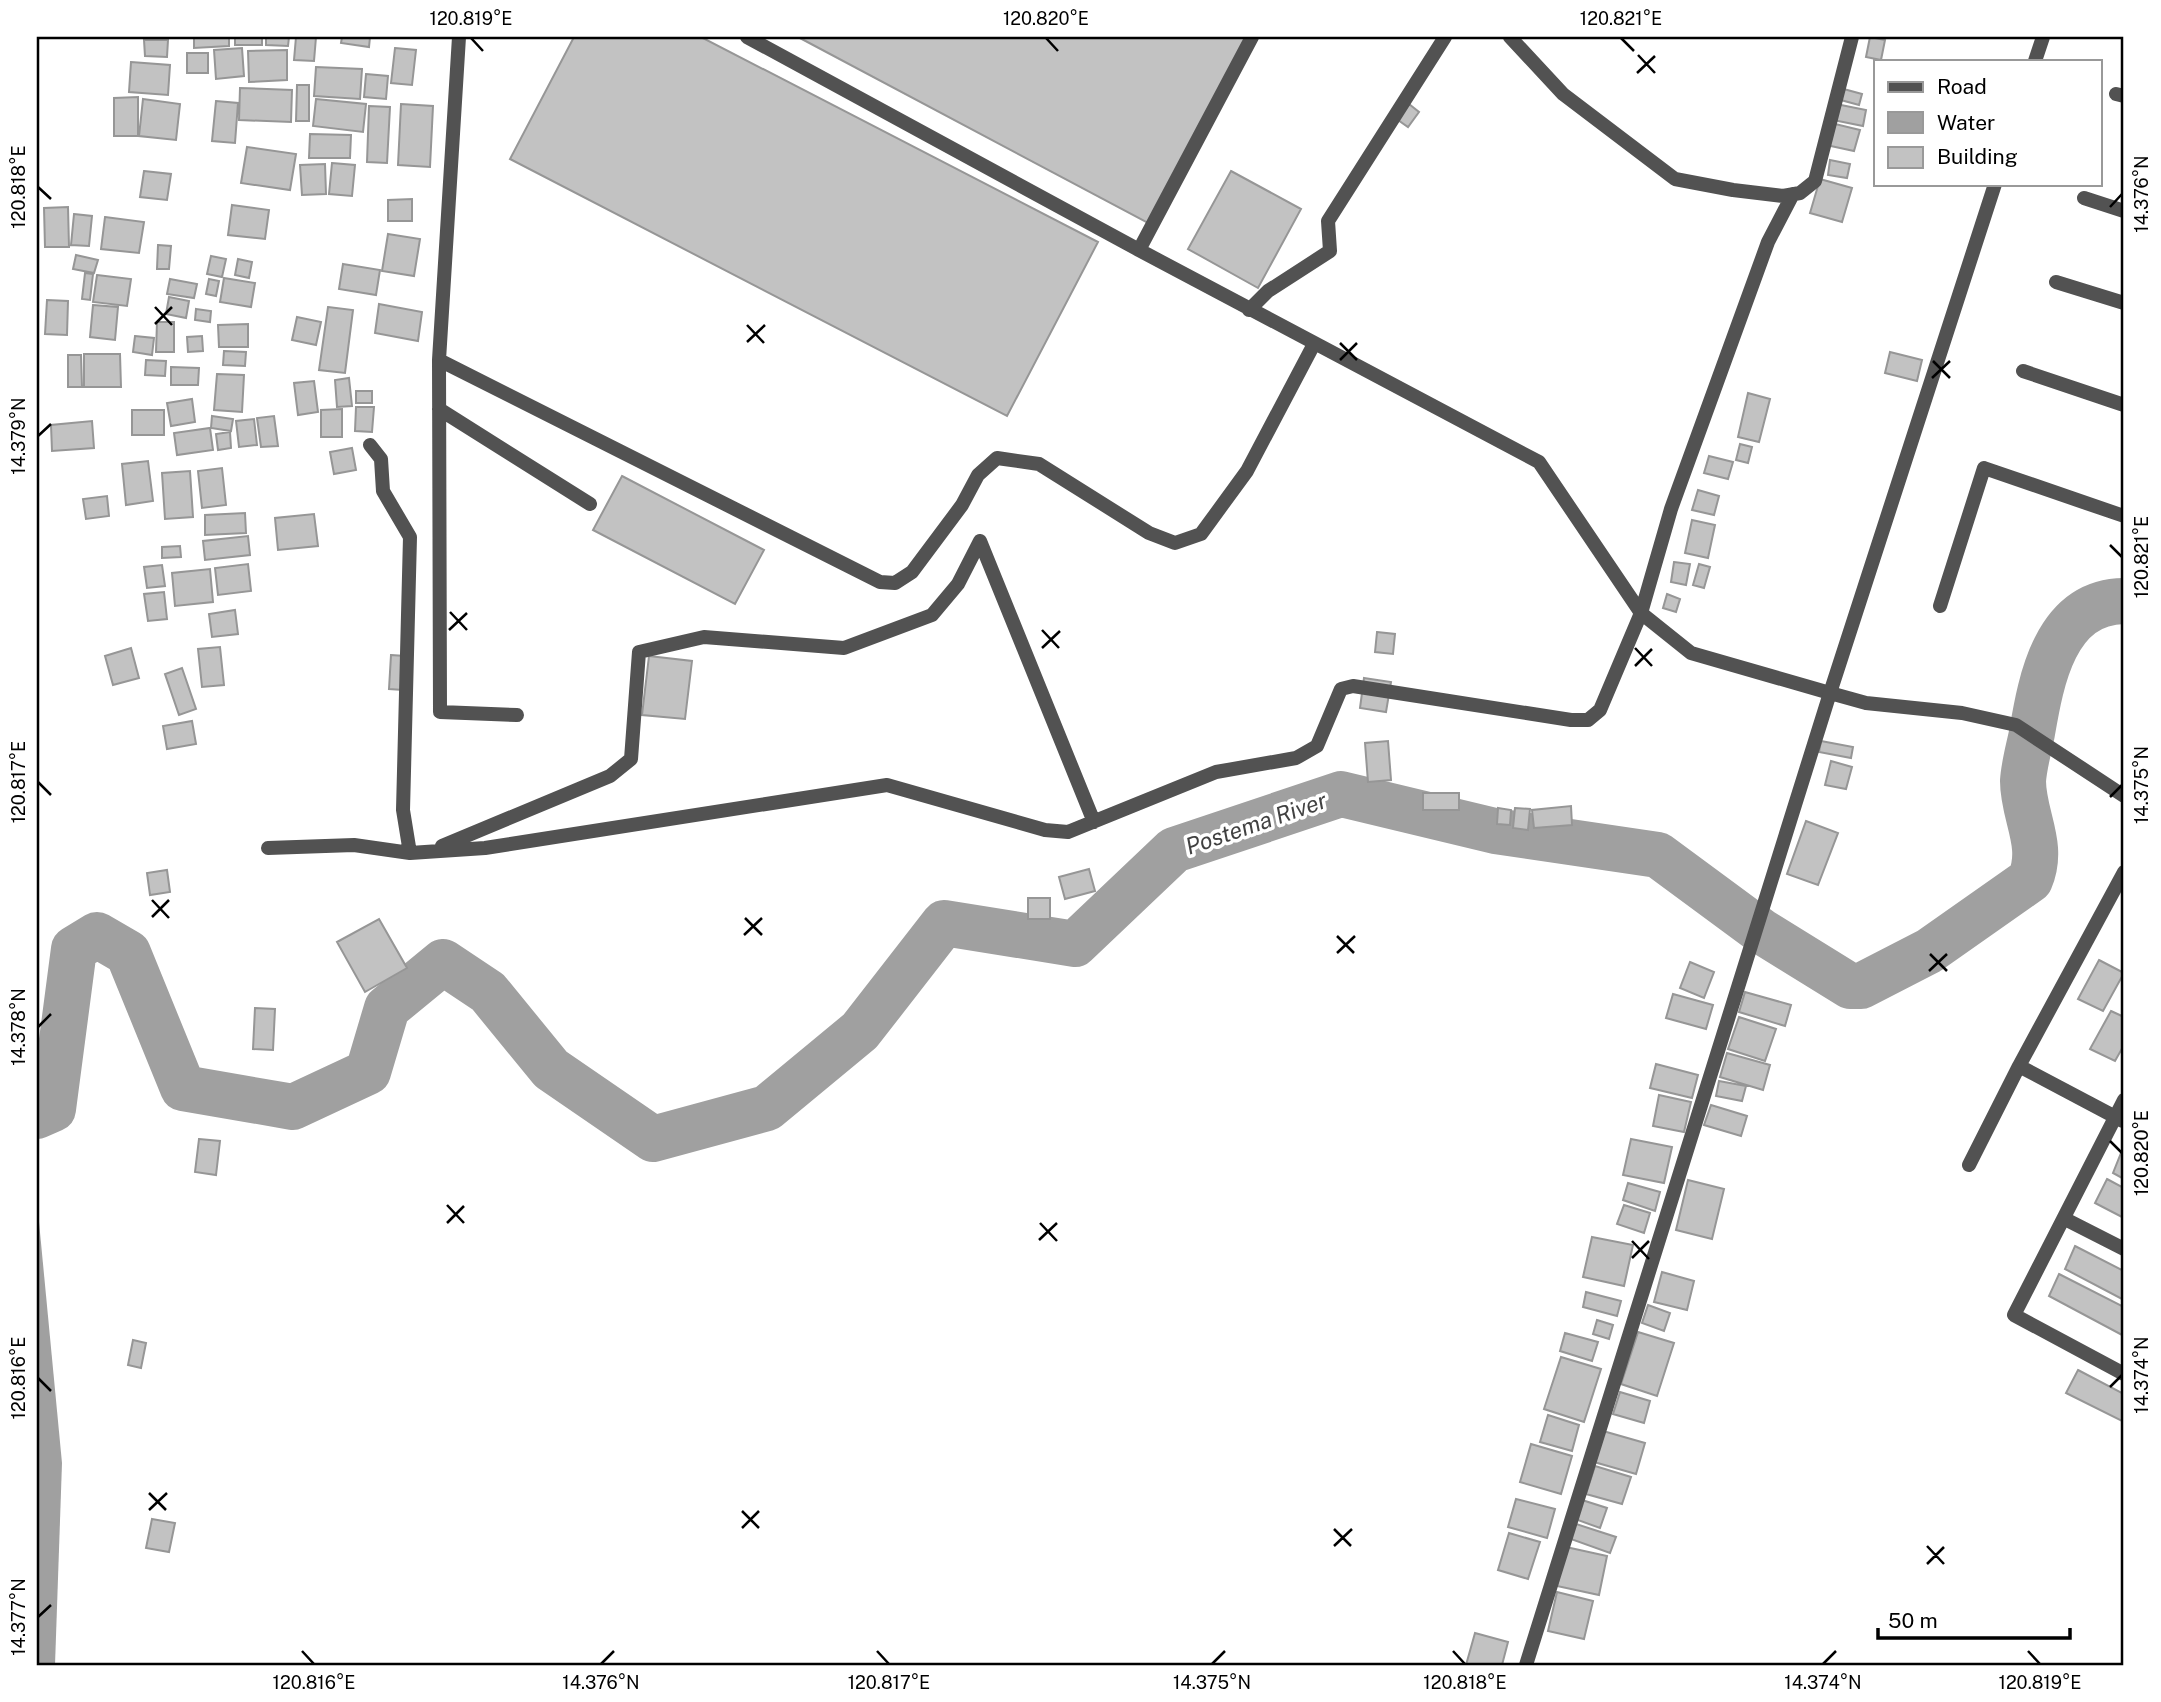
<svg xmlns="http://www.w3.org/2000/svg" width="2161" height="1702" viewBox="0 0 2161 1702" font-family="'Public Sans',sans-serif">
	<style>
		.water { fill: #a0a0a0 }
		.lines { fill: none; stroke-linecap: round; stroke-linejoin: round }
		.river { stroke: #a0a0a0; stroke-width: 46 }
		.building { fill: #c2c2c2; stroke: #969696; stroke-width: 2 }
		.service { stroke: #525252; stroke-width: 14 }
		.minor { stroke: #525252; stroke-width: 14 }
		.ticks { fill: none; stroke: #000; stroke-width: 2.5 }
		.labels { text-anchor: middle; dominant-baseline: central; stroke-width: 7; stroke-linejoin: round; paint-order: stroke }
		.water-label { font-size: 23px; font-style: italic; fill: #414141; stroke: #fff }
		.neatline { fill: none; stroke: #000; stroke-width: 2.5 }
		.ticks-label { font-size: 18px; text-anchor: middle; fill: #000 }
	</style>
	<rect width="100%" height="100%" fill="#fff"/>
	<path class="water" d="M 37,1201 L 62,1463 L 55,1665 L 37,1665 Z"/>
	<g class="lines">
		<path class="river" d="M 37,1116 L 53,1109 L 74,949 L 97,935 L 128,953 L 183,1088 L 293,1107 L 368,1072 L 387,1008 L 443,962 L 488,992 L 551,1069 L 653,1139 L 767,1108 L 860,1031 L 944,923 L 1075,944 L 1174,850 L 1341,794 L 1495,831 L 1658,855 L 1761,931 L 1850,986 L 1861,986 L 1929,951 L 2030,880 C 2045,845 2023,816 2023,781 C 2024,765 2029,748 2032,733 C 2041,680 2055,602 2124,601"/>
	</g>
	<path class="building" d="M 194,37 L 229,37 L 229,46 L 194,48 Z
		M 235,37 L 262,37 L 262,45 L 235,45 Z
		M 266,37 L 289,37 L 288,46 L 266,45 Z
		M 296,37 L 316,37 L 314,61 L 294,60 Z
		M 342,37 L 370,37 L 369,47 L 341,43 Z
		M 574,37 L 701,37 L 1098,242 L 1007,416 L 510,159 Z
		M 798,37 L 1247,37 L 1148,223 Z
		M 1870,37 L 1885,40 L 1881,60 L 1866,57 Z
		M 144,40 L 168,40 L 167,57 L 145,56 Z
		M 242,48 L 244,76 L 216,79 L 214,50 Z
		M 395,48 L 416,50 L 412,85 L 391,83 Z
		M 287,50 L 287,80 L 249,82 L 248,51 Z
		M 187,53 L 208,53 L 208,73 L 187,73 Z
		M 131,62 L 170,65 L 168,95 L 129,92 Z
		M 316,67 L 362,69 L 360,99 L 314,96 Z
		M 366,74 L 388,76 L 386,99 L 364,97 Z
		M 297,85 L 309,85 L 309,121 L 296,121 Z
		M 240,88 L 292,90 L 291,122 L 239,120 Z
		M 1840,88 L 1862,94 L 1859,105 L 1837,99 Z
		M 138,97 L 138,136 L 114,136 L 114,98 Z
		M 143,99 L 180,104 L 176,140 L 139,136 Z
		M 316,99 L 366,104 L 363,132 L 313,126 Z
		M 216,101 L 238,103 L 235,143 L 212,141 Z
		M 401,104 L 433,106 L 430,167 L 398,165 Z
		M 1409,104 L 1419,112 L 1408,127 L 1398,120 Z
		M 1836,104 L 1866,110 L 1863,126 L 1833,120 Z
		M 369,106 L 390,107 L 387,163 L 367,162 Z
		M 1831,123 L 1860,130 L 1854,151 L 1826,145 Z
		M 310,134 L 351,135 L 350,158 L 309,158 Z
		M 247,147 L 296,154 L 290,190 L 241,183 Z
		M 1830,160 L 1850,164 L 1847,178 L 1828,175 Z
		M 332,163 L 355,165 L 352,196 L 329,194 Z
		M 325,164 L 326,194 L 302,195 L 300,165 Z
		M 144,171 L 171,174 L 167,200 L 140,197 Z
		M 1231,171 L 1301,209 L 1258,288 L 1188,249 Z
		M 1820,179 L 1852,188 L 1842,222 L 1810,213 Z
		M 412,199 L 412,221 L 388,221 L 388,200 Z
		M 232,205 L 269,210 L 265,239 L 228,235 Z
		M 68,207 L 69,247 L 45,247 L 44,208 Z
		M 74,214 L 92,216 L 89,246 L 71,245 Z
		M 105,217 L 144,222 L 139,253 L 101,249 Z
		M 388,234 L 420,239 L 414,276 L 382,271 Z
		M 158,245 L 171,246 L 169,269 L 157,269 Z
		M 76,255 L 98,260 L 94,273 L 73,269 Z
		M 211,256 L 226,259 L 222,277 L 207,274 Z
		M 238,259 L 252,262 L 249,278 L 235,275 Z
		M 343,264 L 380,270 L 376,295 L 339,289 Z
		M 85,273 L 93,274 L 90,300 L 82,299 Z
		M 97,275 L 131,279 L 127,306 L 93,302 Z
		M 224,278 L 255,283 L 251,307 L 220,302 Z
		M 170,279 L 197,284 L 194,298 L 167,294 Z
		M 209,279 L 219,281 L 216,296 L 206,294 Z
		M 169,297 L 189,301 L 186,318 L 166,314 Z
		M 47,300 L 68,301 L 67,335 L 45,334 Z
		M 379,304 L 422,312 L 418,341 L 375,333 Z
		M 93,305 L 118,307 L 115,340 L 90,337 Z
		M 328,307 L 353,310 L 345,373 L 319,370 Z
		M 196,309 L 211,311 L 210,322 L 195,320 Z
		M 297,317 L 321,322 L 316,345 L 292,340 Z
		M 157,322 L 174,322 L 174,352 L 156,352 Z
		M 248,324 L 248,347 L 219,347 L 218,325 Z
		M 135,336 L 154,338 L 152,355 L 133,352 Z
		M 202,336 L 203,351 L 188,352 L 187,337 Z
		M 224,351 L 246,352 L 245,366 L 223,365 Z
		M 1890,352 L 1922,360 L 1917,381 L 1885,373 Z
		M 84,354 L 120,354 L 121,387 L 84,387 Z
		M 68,355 L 81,355 L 82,387 L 68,387 Z
		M 146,360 L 166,361 L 165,376 L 145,375 Z
		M 171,367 L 199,368 L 198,385 L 171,385 Z
		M 217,374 L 244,375 L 242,412 L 214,410 Z
		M 349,378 L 352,406 L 337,407 L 335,380 Z
		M 314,381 L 318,412 L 298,415 L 294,383 Z
		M 356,391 L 372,391 L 372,403 L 356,403 Z
		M 1748,393 L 1770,399 L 1759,442 L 1738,437 Z
		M 192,399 L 195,422 L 171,426 L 167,403 Z
		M 356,407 L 374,407 L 372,432 L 355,431 Z
		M 342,409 L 342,437 L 321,437 L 321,410 Z
		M 132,410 L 164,410 L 164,435 L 132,435 Z
		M 212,416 L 233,419 L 231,431 L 211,428 Z
		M 274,416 L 278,446 L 261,447 L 257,418 Z
		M 254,419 L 257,445 L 239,447 L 236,421 Z
		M 92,421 L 94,448 L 52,451 L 51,425 Z
		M 210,428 L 213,450 L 177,455 L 174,433 Z
		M 230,432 L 231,448 L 218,450 L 216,434 Z
		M 1740,444 L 1752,447 L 1748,463 L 1736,460 Z
		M 352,448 L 356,470 L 334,474 L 330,452 Z
		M 1709,456 L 1733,462 L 1728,479 L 1704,473 Z
		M 148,461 L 153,501 L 126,505 L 122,464 Z
		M 222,468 L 226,505 L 202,508 L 198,471 Z
		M 190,471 L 193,517 L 165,519 L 162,473 Z
		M 622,476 L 764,550 L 735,604 L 593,530 Z
		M 1698,490 L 1719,496 L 1714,515 L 1692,510 Z
		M 107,496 L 109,516 L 86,519 L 83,499 Z
		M 245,513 L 246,533 L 205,535 L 205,515 Z
		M 314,514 L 318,546 L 278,550 L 275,518 Z
		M 1692,520 L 1715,525 L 1708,558 L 1685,553 Z
		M 248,536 L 250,555 L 205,560 L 203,541 Z
		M 180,546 L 181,557 L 162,558 L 162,547 Z
		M 1674,562 L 1690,564 L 1686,585 L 1671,582 Z
		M 248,564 L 251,591 L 218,595 L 215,568 Z
		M 1699,564 L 1710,567 L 1704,588 L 1693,585 Z
		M 162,565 L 165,586 L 147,588 L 144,567 Z
		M 210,569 L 213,602 L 175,606 L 172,573 Z
		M 164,592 L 167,619 L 148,621 L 144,594 Z
		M 1667,594 L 1680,599 L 1676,612 L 1663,608 Z
		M 235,610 L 238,634 L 212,637 L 209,614 Z
		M 1377,632 L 1395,634 L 1393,654 L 1375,652 Z
		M 220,647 L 224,685 L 202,687 L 198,649 Z
		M 131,648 L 139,678 L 113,685 L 105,656 Z
		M 391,655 L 405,656 L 403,690 L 389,689 Z
		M 649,656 L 692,661 L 685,719 L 642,715 Z
		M 182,668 L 196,709 L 179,715 L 165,674 Z
		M 1364,678 L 1391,682 L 1386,712 L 1360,708 Z
		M 192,721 L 196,744 L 167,749 L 163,726 Z
		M 1388,741 L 1391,780 L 1368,782 L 1365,743 Z
		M 1821,741 L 1853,747 L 1851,758 L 1819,752 Z
		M 1831,761 L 1852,767 L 1846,789 L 1825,785 Z
		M 1423,793 L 1459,793 L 1459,810 L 1423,810 Z
		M 1571,806 L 1572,825 L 1534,828 L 1532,810 Z
		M 1498,808 L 1511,810 L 1510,825 L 1497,824 Z
		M 1515,808 L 1530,809 L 1528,830 L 1513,828 Z
		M 1806,821 L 1838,833 L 1818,885 L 1787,874 Z
		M 1089,869 L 1095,891 L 1065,899 L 1059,877 Z
		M 167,870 L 170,892 L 150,895 L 147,873 Z
		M 1028,898 L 1050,898 L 1050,919 L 1028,919 Z
		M 379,919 L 407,968 L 365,992 L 337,942 Z
		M 2099,960 L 2124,973 L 2103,1011 L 2078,999 Z
		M 1690,962 L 1714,972 L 1704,998 L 1680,988 Z
		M 1745,992 L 1791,1005 L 1785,1026 L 1739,1012 Z
		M 1673,994 L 1713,1005 L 1706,1029 L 1666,1018 Z
		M 255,1008 L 275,1009 L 273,1050 L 253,1049 Z
		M 2111,1011 L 2124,1017 L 2124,1045 L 2115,1061 L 2090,1049 Z
		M 1739,1017 L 1776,1029 L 1765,1061 L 1728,1049 Z
		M 1727,1053 L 1770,1065 L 1763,1090 L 1720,1077 Z
		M 1656,1064 L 1698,1075 L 1692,1098 L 1650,1088 Z
		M 1719,1081 L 1746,1086 L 1742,1101 L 1716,1096 Z
		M 1659,1095 L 1691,1102 L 1684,1132 L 1653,1126 Z
		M 1711,1105 L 1747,1116 L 1741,1136 L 1704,1125 Z
		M 199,1139 L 220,1141 L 216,1175 L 195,1172 Z
		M 1631,1139 L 1672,1147 L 1664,1183 L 1623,1175 Z
		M 2123,1148 L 2124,1148 L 2124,1179 L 2113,1173 Z
		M 2107,1179 L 2124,1188 L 2124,1218 L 2095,1203 Z
		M 1688,1180 L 1724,1189 L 1712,1239 L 1676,1230 Z
		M 1628,1183 L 1660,1192 L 1655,1211 L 1623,1200 Z
		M 1624,1205 L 1650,1213 L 1644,1233 L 1617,1224 Z
		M 1592,1237 L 1633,1245 L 1624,1286 L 1583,1277 Z
		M 2075,1246 L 2124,1271 L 2124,1300 L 2065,1269 Z
		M 1662,1272 L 1694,1281 L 1687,1310 L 1654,1302 Z
		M 2059,1274 L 2124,1307 L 2124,1336 L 2049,1296 Z
		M 1586,1292 L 1621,1301 L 1617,1316 L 1583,1307 Z
		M 1648,1305 L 1670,1313 L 1664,1331 L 1642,1323 Z
		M 1597,1320 L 1613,1325 L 1609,1339 L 1593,1334 Z
		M 1638,1332 L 1674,1343 L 1657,1396 L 1621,1384 Z
		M 1565,1333 L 1598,1342 L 1592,1361 L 1560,1351 Z
		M 133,1340 L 146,1343 L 141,1368 L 128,1365 Z
		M 1561,1357 L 1601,1369 L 1584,1422 L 1544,1409 Z
		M 2078,1370 L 2124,1394 L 2124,1422 L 2066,1393 Z
		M 1620,1392 L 1650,1401 L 1644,1423 L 1613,1414 Z
		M 1548,1415 L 1579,1425 L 1572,1451 L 1540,1442 Z
		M 1603,1431 L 1645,1443 L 1636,1474 L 1594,1462 Z
		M 1531,1444 L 1572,1456 L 1561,1494 L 1520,1482 Z
		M 1595,1466 L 1631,1477 L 1622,1504 L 1586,1494 Z
		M 1516,1499 L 1555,1509 L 1547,1538 L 1508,1527 Z
		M 1582,1500 L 1607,1508 L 1600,1528 L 1575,1519 Z
		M 152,1519 L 175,1523 L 169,1552 L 146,1548 Z
		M 1573,1523 L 1616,1537 L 1610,1553 L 1568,1538 Z
		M 1509,1533 L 1540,1542 L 1528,1579 L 1498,1570 Z
		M 1566,1547 L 1607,1556 L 1599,1595 L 1557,1586 Z
		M 1557,1592 L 1593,1601 L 1584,1639 L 1548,1631 Z
		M 1475,1633 L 1508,1642 L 1502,1665 L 1466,1665 Z"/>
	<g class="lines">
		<path class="service" d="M 459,37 L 439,360 L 440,712 L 517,715
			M 747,37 L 1139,250 L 1252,37
			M 1510,37 L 1563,94 L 1675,179 L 1733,190 L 1783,196 L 1800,193 L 1815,181 L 1852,37
			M 1139,250 L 1539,462 L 1641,613 L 1691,653 L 1830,693
			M 1249,310 L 1268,291 L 1330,251 L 1328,221 L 1445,37
			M 439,360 L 880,582 L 895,583 L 912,572 L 962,505 L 978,475 L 997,458 L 1039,464 L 1149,533 L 1175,543 L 1201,534 L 1247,471 L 1314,344
			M 439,409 L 590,504
			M 370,445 L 381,459 L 383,491 L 410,537 L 403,810 L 410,853
			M 980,541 L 1094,822
			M 442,846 L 610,776 L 631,759 L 639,652 L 704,637 L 844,648 L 932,615 L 958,584 L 980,541
			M 268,848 L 354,845 L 410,853 L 485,848 L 887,785 L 1045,830 L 1068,832 L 1216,772 L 1296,758 L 1317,746 L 1341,689 L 1353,686 L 1571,720 L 1588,720 L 1600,710 L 1641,613 L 1671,509 L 1768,242 L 1793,194"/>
		<path class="minor" d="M 2035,61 L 2043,37
			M 2116,94 L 2124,96
			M 2084,198 L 2124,211
			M 2056,282 L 2124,303
			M 2023,371 L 2124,405
			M 1940,606 L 1984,468 L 2124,516
			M 1830,693 L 1866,703 L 1962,713 L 2016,725 L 2124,796
			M 2019,1066 L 2123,1121
			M 2124,1100 L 2014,1315 L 2124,1374
			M 1969,1165 L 2019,1066 L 2124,872
			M 2065,1219 L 2124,1249
			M 1526,1665 L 1830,693 L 1995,184"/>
	</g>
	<path class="ticks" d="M 471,38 L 483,51M 1046,38 L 1058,51M 1621,38 L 1634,51M 1638,55 L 1655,73M 1637,73 L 1655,56M 38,187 L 51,199M 2110,207 L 2122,194M 155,307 L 172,325M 155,324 L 172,307M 747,325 L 764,343M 747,342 L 765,325M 1340,343 L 1357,360M 1340,360 L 1357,343M 1933,361 L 1950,378M 1932,378 L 1950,361M 38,436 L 51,424M 2110,545 L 2122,557M 450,612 L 467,630M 449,630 L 467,613M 1042,630 L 1059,648M 1042,648 L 1060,631M 1635,648 L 1652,666M 1635,666 L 1652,649M 38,782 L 51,795M 2110,797 L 2122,785M 152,900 L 169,918M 152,917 L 169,900M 745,918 L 762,935M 744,935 L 762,918M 1337,936 L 1354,953M 1337,953 L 1355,936M 1930,954 L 1947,971M 1929,971 L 1947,954M 38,1027 L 51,1014M 2110,1141 L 2122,1153M 447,1205 L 464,1223M 447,1223 L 464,1206M 1040,1223 L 1057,1241M 1039,1240 L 1057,1223M 1632,1241 L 1649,1259M 1632,1258 L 1649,1241M 38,1378 L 51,1391M 2110,1387 L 2122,1375M 149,1493 L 166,1510M 149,1510 L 167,1493M 742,1511 L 759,1528M 742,1528 L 759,1511M 1334,1529 L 1351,1546M 1334,1546 L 1352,1529M 1927,1546 L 1944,1564M 1927,1564 L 1944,1547M 38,1617 L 51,1605M 302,1651 L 314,1664M 877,1651 L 889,1664M 1453,1651 L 1465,1664M 2028,1651 L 2040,1664M 601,1664 L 614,1651M 1212,1664 L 1225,1651M 1823,1664 L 1836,1651"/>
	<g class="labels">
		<g class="water-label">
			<text transform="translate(1256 823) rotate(-19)">Postema River</text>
		</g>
	</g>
	<rect width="2161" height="1702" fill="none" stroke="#ffffff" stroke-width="77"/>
	<rect x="1874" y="60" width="228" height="126" fill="#ffffff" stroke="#999999" stroke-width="2"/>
	<rect x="1888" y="82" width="35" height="10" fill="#525252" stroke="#999999" stroke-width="2"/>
	<text x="1937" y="94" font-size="21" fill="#000000">Road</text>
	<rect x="1888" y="112" width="35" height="21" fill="#a0a0a0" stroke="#999999" stroke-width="2"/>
	<text x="1937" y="130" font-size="21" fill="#000000">Water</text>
	<rect x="1888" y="147" width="35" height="21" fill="#c2c2c2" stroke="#999999" stroke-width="2"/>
	<text x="1937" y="164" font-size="21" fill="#000000">Building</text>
	<path d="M1878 1628v10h192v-10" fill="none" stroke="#000000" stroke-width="3.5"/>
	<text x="1888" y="1628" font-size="21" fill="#000000" stroke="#ffffff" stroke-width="5" paint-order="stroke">50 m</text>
	<rect x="38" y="38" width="2084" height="1626" class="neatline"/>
	<g class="ticks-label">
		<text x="471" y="25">120.819°E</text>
		<text x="1046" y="25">120.820°E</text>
		<text x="1621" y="25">120.821°E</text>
		<text transform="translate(19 187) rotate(-90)" y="6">120.818°E</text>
		<text transform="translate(2142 194) rotate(-90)" y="6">14.376°N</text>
		<text transform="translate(19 436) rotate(-90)" y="6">14.379°N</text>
		<text transform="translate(2142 557) rotate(-90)" y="6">120.821°E</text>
		<text transform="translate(19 782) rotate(-90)" y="6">120.817°E</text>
		<text transform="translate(2142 785) rotate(-90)" y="6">14.375°N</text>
		<text transform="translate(19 1027) rotate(-90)" y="6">14.378°N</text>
		<text transform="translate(2142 1153) rotate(-90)" y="6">120.820°E</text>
		<text transform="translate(2142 1375) rotate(-90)" y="6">14.374°N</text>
		<text transform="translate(19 1378) rotate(-90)" y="6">120.816°E</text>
		<text transform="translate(19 1617) rotate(-90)" y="6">14.377°N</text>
		<text x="314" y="1689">120.816°E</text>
		<text x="601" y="1689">14.376°N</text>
		<text x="889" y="1689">120.817°E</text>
		<text x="1212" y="1689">14.375°N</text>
		<text x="1465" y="1689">120.818°E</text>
		<text x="1823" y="1689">14.374°N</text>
		<text x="2040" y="1689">120.819°E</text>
	</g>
</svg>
